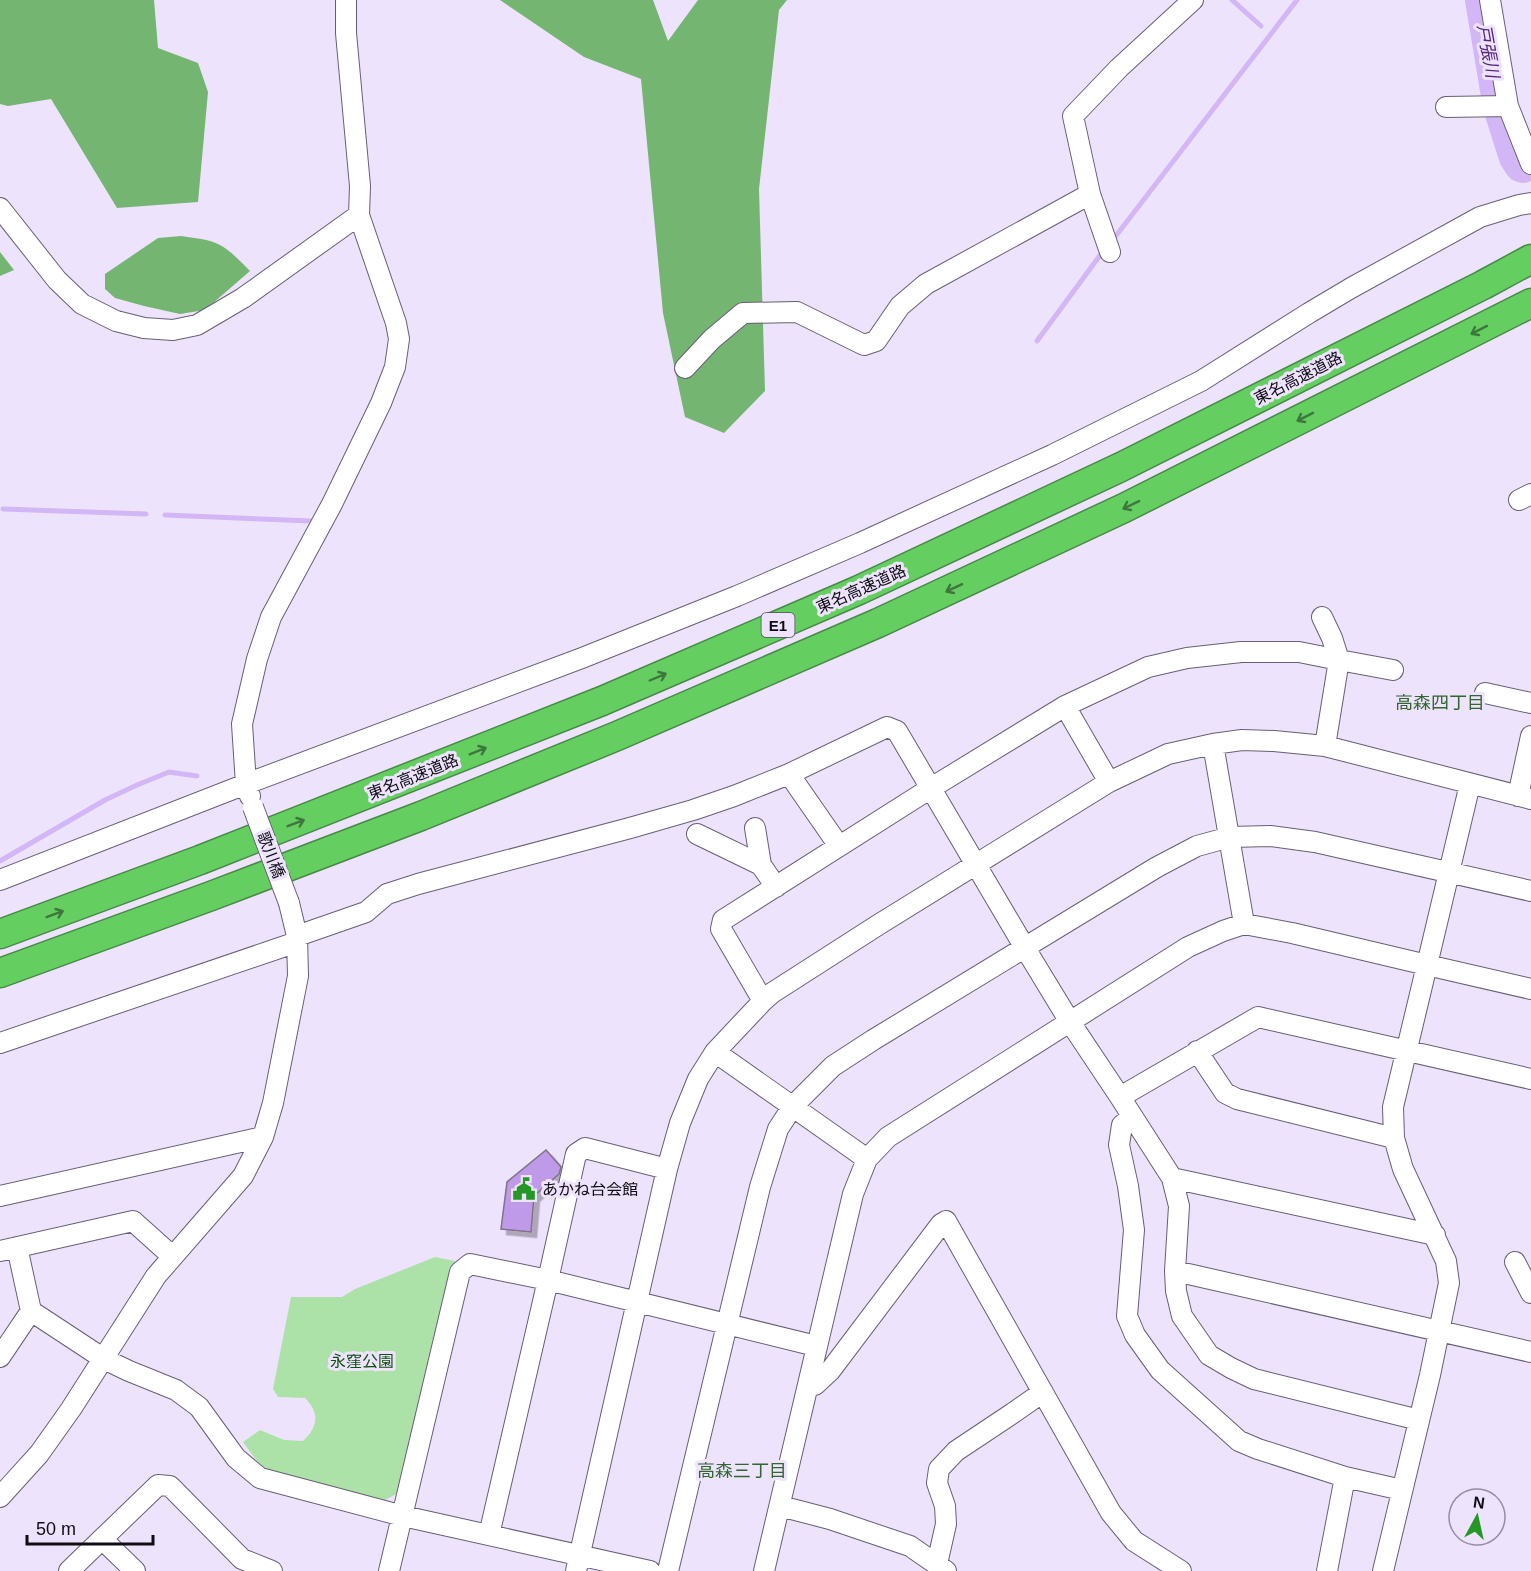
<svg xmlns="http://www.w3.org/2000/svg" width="1531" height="1571" viewBox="0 0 1531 1571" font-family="Helvetica,'Noto Sans JP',sans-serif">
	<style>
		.green { fill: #ace2a8 }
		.forest { fill: #75b572 }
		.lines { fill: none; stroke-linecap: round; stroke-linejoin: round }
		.stream { stroke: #d3b6f6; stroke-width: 5 }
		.river { stroke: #d3b6f6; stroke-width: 30 }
		.building { fill: #be9ae8; stroke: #7d738a; stroke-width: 1.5; filter: url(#shadow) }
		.minor-casing { stroke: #685e75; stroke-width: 22 }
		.highway-casing { stroke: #478a46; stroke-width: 31 }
		.minor { stroke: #fff; stroke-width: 20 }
		.highway { stroke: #65ce61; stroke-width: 28 }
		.minor-bridge-casing { stroke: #685e75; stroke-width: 22; stroke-linecap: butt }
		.minor-bridge { stroke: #fff; stroke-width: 20 }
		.oneway { stroke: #3e773e }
		.labels { text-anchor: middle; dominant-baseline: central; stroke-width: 6; stroke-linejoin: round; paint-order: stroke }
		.shield { fill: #eee3fd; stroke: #524c5a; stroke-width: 1.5 }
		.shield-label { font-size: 15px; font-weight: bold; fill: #0f0c14 }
		.street-label { font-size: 16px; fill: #0f0c14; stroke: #eee3fd }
		.poi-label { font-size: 16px; fill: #0f0c14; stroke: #eee3fd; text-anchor: start }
		.park-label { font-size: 16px; fill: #0e520f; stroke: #eee3fd }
		.water-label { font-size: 18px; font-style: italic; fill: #55257f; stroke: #eee3fd }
		.neighbourhood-label { font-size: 18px; fill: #32652f; stroke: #eee3fd }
	</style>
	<defs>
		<filter id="shadow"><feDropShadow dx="5.5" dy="5.5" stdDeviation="0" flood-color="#0004"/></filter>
	</defs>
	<rect width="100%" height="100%" fill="#eee3fd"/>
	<path class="green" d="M 435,1257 L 455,1261 L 400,1492 L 385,1500 L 271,1473 L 257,1461 L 243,1442 L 260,1430 L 284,1440 L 303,1441 C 318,1427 320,1413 305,1398 L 278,1397 L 273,1389 L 291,1297 L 342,1297 L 355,1289 Z"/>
	<path class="forest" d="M 0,0 L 154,0 L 158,48 L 198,63 L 208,92 L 198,202 L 117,208 L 51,99 L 8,106 L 0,104 Z
		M 500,0 L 653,0 L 668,41 L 698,0 L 787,0 L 779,10 L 759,189 L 765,391 L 724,433 L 685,417 L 663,313 L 641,79 L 584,57 Z
		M 181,236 C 194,238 209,239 220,245 C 231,251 241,262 250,271 L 205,310 L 180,314 L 144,306 L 115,298 L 105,289 L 105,274 L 158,238 Z
		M 0,252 L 14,270 L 0,276 Z"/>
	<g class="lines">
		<path class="stream" d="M 1232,0 L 1261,26
			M 1112,241 L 1297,0
			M 1037,341 L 1101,254
			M 3,509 L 146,514
			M 165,515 L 312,521
			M 0,861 L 105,800 L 137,785 L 169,772 L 197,776"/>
		<path class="river" d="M 1480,0 L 1497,102
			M 1500,114 L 1514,158 L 1520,167 L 1523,168"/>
	</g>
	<path class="building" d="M 546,1150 L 561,1167 L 559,1174 L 534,1196 L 531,1232 L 501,1229 L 507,1182 Z"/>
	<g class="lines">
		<g class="minor-casing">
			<path id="minor" d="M 1490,0 L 1508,106 L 1531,164
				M 1446,107 L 1508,106
				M 0,208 L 57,280 L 82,304 L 116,321 L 144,328 L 173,330 L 197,325 L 243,298 L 359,215
				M 1110,252 L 1090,194 L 1073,116 L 1119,68 L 1193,0
				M 685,368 L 712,339 L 743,313 L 797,312 L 864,345 L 876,341 L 900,306 L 926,284 L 1090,194
				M 1519,500 L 1531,494
				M 1322,617 L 1332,638 L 1339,660 L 1393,670
				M 1485,693 L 1531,703
				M 1065,706 L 1109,782
				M 1213,744 L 1244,924
				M 789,774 L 839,846
				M 250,796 L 246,784 L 242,724 L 257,659 L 271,617 L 332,504 L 381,403 L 395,367 L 399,339 L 396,323 L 359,215 L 360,186 L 346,33 L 346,0
				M 1518,796 L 1531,736
				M 755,828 L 761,865
				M 697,834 L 761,865 L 776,887
				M 0,880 L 246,784 L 582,658 L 737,596 L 860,543 L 1052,455 L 1201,381 L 1309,313 L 1351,288 L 1480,217 L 1519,205 L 1531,203
				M 297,936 L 366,912 L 387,894 L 418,884 L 630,828 L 693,810 L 734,796 L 789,774 L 887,727 L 897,731 L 1025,948 L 1070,1022 L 1120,1097 L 1172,1178 L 1179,1206 L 1175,1271 L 1176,1291 L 1182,1316 L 1209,1355 L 1231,1368 L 1254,1379 L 1419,1420
				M 763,1001 L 721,929 L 723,920 L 931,788 L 1065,706 L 1148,667 L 1187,658 L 1241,652 L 1299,652 L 1339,660 L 1325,746
				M 0,1043 L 297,942
				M 1197,1051 L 1225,1093 L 1237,1099 L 1394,1138
				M 715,1052 L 867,1159
				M 1120,1097 L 1258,1017 L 1531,1079
				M 1132,1117 L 1122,1125 L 1119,1145 L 1128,1186 L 1134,1230 L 1127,1316 L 1135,1335 L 1160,1370 L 1239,1441 L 1258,1449 L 1345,1477 L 1402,1490
				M 667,1169 L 585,1148 L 576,1154 L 548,1280 L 816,1346
				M 1172,1178 L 1435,1235
				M 0,1196 L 263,1137
				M 17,1247 L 31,1311 L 104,1359 L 129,1371 L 176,1390 L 199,1407 L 236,1458 L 260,1478 L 403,1516 L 650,1571
				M 0,1251 L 133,1221 L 172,1256
				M 1515,1262 L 1531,1293
				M 1175,1271 L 1531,1352
				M 0,1357 L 31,1311
				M 808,1385 L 815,1385 L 830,1371 L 941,1224 L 946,1221 L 1111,1513 L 1134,1541 L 1181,1571
				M 0,1497 L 39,1454 L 71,1409 L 156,1276 L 243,1176 L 263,1137 L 273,1103 L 298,976 L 297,936 L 289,903
				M 780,1506 L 830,1519 L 910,1546 L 946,1571
				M 937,1564 L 946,1524 L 945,1506 L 937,1483 L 939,1469 L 956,1451 L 1013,1413 L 1043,1392
				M 69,1571 L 102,1539
				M 135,1571 L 102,1539 L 158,1485 L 170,1486 L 242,1559 L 272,1571
				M 389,1571 L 460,1272 L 470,1264 L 548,1280 L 489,1535
				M 576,1571 L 667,1169 L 680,1123 L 698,1079 L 715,1052 L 763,1001 L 772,993 L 878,925 L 1109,782 L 1168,754 L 1213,744 L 1242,740 L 1274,741 L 1325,746 L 1531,799
				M 668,1571 L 760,1187 L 778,1129 L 793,1106 L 833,1066 L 873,1040 L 1157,867 L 1197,846 L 1230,837 L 1270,836 L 1315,842 L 1531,891
				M 764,1571 L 853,1194 L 867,1159 L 888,1137 L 1188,947 L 1223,931 L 1244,924 L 1292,933 L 1427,965 L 1470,784
				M 1327,1571 L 1345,1477
				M 1383,1571 L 1430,1375 L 1449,1283 L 1446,1261 L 1403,1169 L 1394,1138 L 1393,1107 L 1427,965 L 1531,989"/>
		</g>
		<g class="highway-casing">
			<path id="highway" d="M 0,934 L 200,860 L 602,701 L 859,590 L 1121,467 L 1483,285 L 1531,259
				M 0,973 L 211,896 L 421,816 L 617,736 L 878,623 L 1124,508 L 1531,303"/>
		</g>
		<use href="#minor" class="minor"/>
		<use href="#highway" class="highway"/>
		<g class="minor-bridge-casing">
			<path id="minor-bridge" d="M 253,807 L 289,903"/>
		</g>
		<use href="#minor-bridge" class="minor-bridge"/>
	</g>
	<defs><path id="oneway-shaft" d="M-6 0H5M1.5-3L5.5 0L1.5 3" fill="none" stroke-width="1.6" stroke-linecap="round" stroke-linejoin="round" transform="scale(1.5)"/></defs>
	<g class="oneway">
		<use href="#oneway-shaft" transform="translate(1479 330) rotate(153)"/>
		<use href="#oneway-shaft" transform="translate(1305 417) rotate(153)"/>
		<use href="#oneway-shaft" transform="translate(1131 505) rotate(154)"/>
		<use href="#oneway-shaft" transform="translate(954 588) rotate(155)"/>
		<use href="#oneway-shaft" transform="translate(658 677) rotate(-23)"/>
		<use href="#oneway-shaft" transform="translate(478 751) rotate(-22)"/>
		<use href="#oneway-shaft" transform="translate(296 823) rotate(-21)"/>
		<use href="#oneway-shaft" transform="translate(55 914) rotate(-20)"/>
	</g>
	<defs>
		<g id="civic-bare" transform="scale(1.8)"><path d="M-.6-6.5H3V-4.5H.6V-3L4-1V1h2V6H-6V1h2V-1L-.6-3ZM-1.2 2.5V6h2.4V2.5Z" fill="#249725" stroke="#eee3fd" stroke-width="2.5" paint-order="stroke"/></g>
	</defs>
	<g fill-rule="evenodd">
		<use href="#civic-bare" x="524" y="1189"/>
	</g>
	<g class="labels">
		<rect class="shield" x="761.5" y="613" width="33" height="24" rx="4.5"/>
		<g class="shield-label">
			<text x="778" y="625">E1</text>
		</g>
		<g class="street-label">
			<text transform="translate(1298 378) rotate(-27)">東名高速道路</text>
			<text transform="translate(861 589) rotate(-24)">東名高速道路</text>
			<text transform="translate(413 777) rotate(-22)">東名高速道路</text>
			<text transform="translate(271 855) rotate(69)">歌川橋</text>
		</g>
		<g class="poi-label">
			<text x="542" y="1189">あかね台会館</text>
		</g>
		<g class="park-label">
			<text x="362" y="1361">永窪公園</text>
		</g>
		<g class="water-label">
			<text transform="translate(1488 51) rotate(80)">戸張川</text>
		</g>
		<g class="neighbourhood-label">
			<text x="1440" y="703">高森四丁目</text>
			<text x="742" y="1471">高森三丁目</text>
		</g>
	</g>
	<g transform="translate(1477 1517) rotate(8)"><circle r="28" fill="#eee3fd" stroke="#958da0" stroke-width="1.5"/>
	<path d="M0-4.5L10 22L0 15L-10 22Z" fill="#249725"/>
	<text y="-9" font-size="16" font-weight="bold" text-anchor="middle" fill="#0f0c14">N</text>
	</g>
	<path d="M27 1535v9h126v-9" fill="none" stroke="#0f0c14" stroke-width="3"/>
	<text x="36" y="1535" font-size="18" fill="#0f0c14" stroke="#eee3fd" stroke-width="4.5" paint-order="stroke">50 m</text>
</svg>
